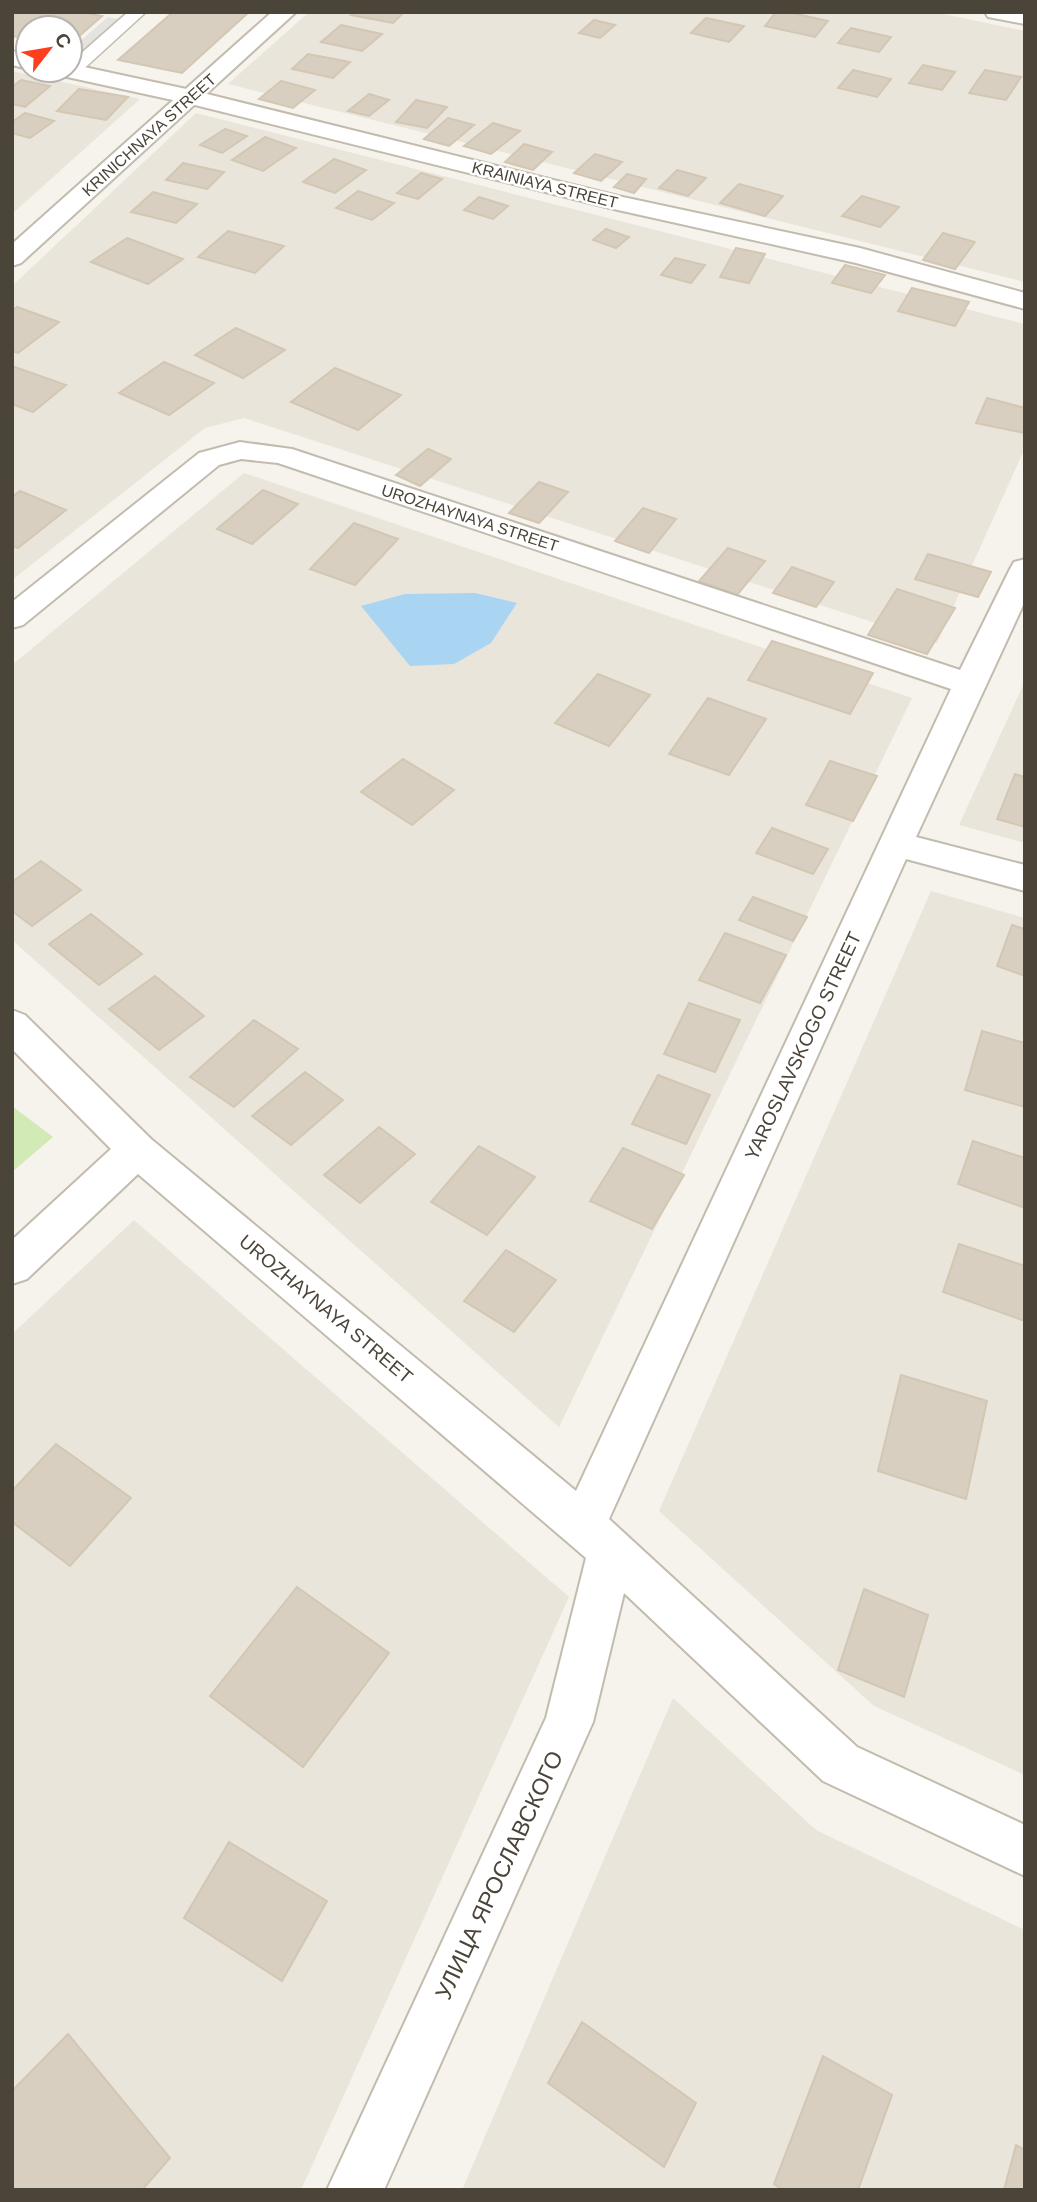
<svg xmlns="http://www.w3.org/2000/svg" width="1037" height="2202" viewBox="0 0 1037 2202" font-family="Arial,sans-serif">
	<style>
		.residential { fill: #eae5da }
		.green { fill: #d2eab5 }
		.parking { fill: #e5e3e0 }
		.water { fill: #a9d4f2 }
		.building { fill: #d8cfc1; stroke: #d3c7b4; stroke-width: 2 }
		.lines { fill: none; stroke-linecap: round; stroke-linejoin: round }
		.service-casing { stroke: #c2bbae; stroke-width: 3 }
		.minor-casing { stroke: #c2bbae; stroke-width: 4 }
		.tertiary-casing { stroke: #c2bbae; stroke-width: 4 }
		.service { fill: #fff; fill-rule: evenodd }
		.minor { fill: #fff; fill-rule: evenodd }
		.tertiary { fill: #fff; fill-rule: evenodd }
		.labels { text-anchor: middle; dominant-baseline: central; stroke-width: 5; stroke-linejoin: round; paint-order: stroke }
		.far-street-label { font-size: 16px; fill: #4b4439; stroke: #fff }
		.street-label { font-size: 19px; fill: #4b4439; stroke: #fff }
		.near-street-label { font-size: 23px; fill: #4b4439; stroke: #fff }
	</style>
	<rect width="100%" height="100%" fill="#f6f3ec"/>
	<path class="residential" d="M 309,12 L 934,12 L 1025,31 L 1025,282 L 228,84 Z
		M 12,71 L 140,99 L 12,214 Z
		M 196,113 L 1025,324 L 1025,448 L 937,643 L 244,418 L 205,428 L 12,580 L 12,286 Z
		M 244,473 L 912,698 L 559,1427 L 12,940 L 12,665 Z
		M 1025,681 L 1025,843 L 959,825 Z
		M 931,891 L 1025,918 L 1025,1775 L 874,1706 L 659,1511 Z
		M 134,1220 L 569,1597 L 301,2190 L 12,2190 L 12,1334 Z
		M 673,1698 L 816,1830 L 1025,1930 L 1025,2190 L 462,2190 Z"/>
	<path class="green" d="M 12,1106 L 53,1137 L 12,1172 Z"/>
	<path class="parking" d="M 108,17 L 123,20 L 78,60 L 70,59 L 70,50 Z"/>
	<path class="water" d="M 475,593 L 517,603 L 491,643 L 454,664 L 410,666 L 361,606 L 405,594 Z"/>
	<path class="building" d="M 12,12 L 80,12 L 102,16 L 70,44 L 70,28 L 28,28 L 28,39 L 12,36 Z
		M 173,12 L 249,12 L 182,73 L 118,60 Z
		M 354,12 L 404,12 L 393,23 L 351,15 Z
		M 776,12 L 787,12 L 828,21 L 815,37 L 765,26 Z
		M 706,18 L 744,26 L 729,42 L 691,33 Z
		M 594,20 L 615,25 L 600,38 L 579,33 Z
		M 341,25 L 382,34 L 362,51 L 321,42 Z
		M 851,28 L 891,37 L 879,52 L 838,43 Z
		M 308,54 L 350,62 L 333,78 L 292,69 Z
		M 923,65 L 955,72 L 942,90 L 909,83 Z
		M 853,70 L 891,79 L 877,97 L 838,88 Z
		M 985,70 L 1021,77 L 1006,100 L 969,93 Z
		M 21,80 L 50,86 L 25,107 L 12,104 L 12,87 Z
		M 281,81 L 315,90 L 293,108 L 259,99 Z
		M 79,89 L 128,97 L 106,120 L 57,111 Z
		M 369,94 L 389,100 L 369,116 L 348,111 Z
		M 416,100 L 447,107 L 427,128 L 396,122 Z
		M 25,113 L 54,121 L 30,138 L 12,133 L 12,122 Z
		M 448,118 L 474,125 L 449,146 L 424,139 Z
		M 493,123 L 520,131 L 491,154 L 464,146 Z
		M 225,129 L 247,136 L 222,153 L 200,145 Z
		M 265,137 L 296,148 L 263,171 L 232,160 Z
		M 524,144 L 552,152 L 533,170 L 505,162 Z
		M 595,154 L 622,162 L 601,181 L 574,173 Z
		M 334,159 L 366,170 L 335,193 L 303,182 Z
		M 183,163 L 224,172 L 207,189 L 166,180 Z
		M 677,170 L 706,178 L 688,196 L 659,188 Z
		M 421,173 L 442,179 L 418,199 L 397,193 Z
		M 627,174 L 646,179 L 634,193 L 614,187 Z
		M 739,184 L 783,196 L 765,216 L 720,203 Z
		M 358,191 L 394,203 L 372,220 L 336,208 Z
		M 153,192 L 197,204 L 176,223 L 131,212 Z
		M 862,196 L 899,207 L 880,227 L 842,216 Z
		M 479,197 L 508,206 L 493,219 L 464,210 Z
		M 606,229 L 629,237 L 616,248 L 593,240 Z
		M 228,231 L 284,246 L 255,273 L 198,257 Z
		M 943,233 L 975,242 L 955,269 L 923,260 Z
		M 127,238 L 183,259 L 148,284 L 91,262 Z
		M 736,248 L 765,254 L 749,283 L 720,277 Z
		M 675,258 L 705,265 L 691,283 L 661,275 Z
		M 845,265 L 885,275 L 871,293 L 832,283 Z
		M 912,288 L 969,302 L 955,326 L 898,311 Z
		M 17,307 L 59,322 L 18,353 L 12,351 L 12,311 Z
		M 236,328 L 285,350 L 243,378 L 195,355 Z
		M 164,362 L 214,383 L 169,415 L 119,393 Z
		M 12,366 L 66,385 L 33,412 L 12,404 Z
		M 335,368 L 401,395 L 358,430 L 291,402 Z
		M 987,398 L 1025,408 L 1024,433 L 976,423 Z
		M 428,449 L 451,459 L 420,486 L 396,475 Z
		M 539,482 L 568,492 L 539,523 L 509,513 Z
		M 263,490 L 298,504 L 252,544 L 217,529 Z
		M 20,491 L 66,510 L 18,548 L 12,546 L 12,497 Z
		M 643,508 L 676,519 L 649,553 L 615,541 Z
		M 354,523 L 398,539 L 355,585 L 310,569 Z
		M 728,548 L 765,561 L 737,595 L 699,581 Z
		M 928,554 L 991,572 L 978,597 L 915,579 Z
		M 792,567 L 834,582 L 816,607 L 773,593 Z
		M 897,589 L 955,608 L 927,654 L 868,635 Z
		M 772,641 L 873,673 L 850,714 L 748,680 Z
		M 598,674 L 650,695 L 609,746 L 555,723 Z
		M 708,698 L 766,719 L 729,775 L 669,754 Z
		M 403,759 L 454,790 L 412,825 L 361,792 Z
		M 830,761 L 877,776 L 853,821 L 806,805 Z
		M 1015,774 L 1025,777 L 1025,827 L 997,819 Z
		M 772,828 L 828,849 L 813,874 L 756,853 Z
		M 41,861 L 81,890 L 32,926 L 12,911 L 12,882 Z
		M 753,897 L 807,917 L 793,941 L 739,920 Z
		M 91,914 L 142,954 L 99,985 L 49,944 Z
		M 1012,925 L 1025,929 L 1025,976 L 997,966 Z
		M 725,933 L 786,955 L 760,1003 L 699,980 Z
		M 155,976 L 204,1016 L 159,1050 L 109,1009 Z
		M 689,1003 L 740,1020 L 715,1072 L 664,1054 Z
		M 254,1020 L 298,1049 L 234,1107 L 190,1077 Z
		M 982,1031 L 1025,1043 L 1025,1107 L 965,1090 Z
		M 305,1072 L 343,1100 L 291,1145 L 252,1116 Z
		M 658,1075 L 710,1095 L 686,1144 L 632,1124 Z
		M 379,1127 L 415,1154 L 360,1203 L 324,1175 Z
		M 973,1141 L 1025,1158 L 1025,1208 L 958,1184 Z
		M 479,1146 L 535,1177 L 487,1235 L 431,1202 Z
		M 623,1148 L 684,1175 L 652,1229 L 590,1201 Z
		M 959,1244 L 1025,1266 L 1025,1321 L 943,1292 Z
		M 506,1250 L 556,1280 L 514,1332 L 464,1301 Z
		M 901,1375 L 987,1401 L 966,1499 L 878,1471 Z
		M 56,1444 L 131,1498 L 70,1566 L 12,1522 L 12,1491 Z
		M 297,1587 L 389,1653 L 303,1767 L 210,1696 Z
		M 864,1589 L 928,1615 L 904,1697 L 838,1670 Z
		M 229,1842 L 327,1901 L 282,1981 L 184,1918 Z
		M 582,2022 L 696,2103 L 664,2167 L 548,2083 Z
		M 68,2034 L 170,2158 L 142,2190 L 12,2190 L 12,2091 Z
		M 823,2056 L 892,2095 L 858,2190 L 783,2190 L 774,2184 Z
		M 1016,2145 L 1025,2150 L 1025,2190 L 1004,2190 Z"/>
	<g class="lines">
		<g class="service-casing">
			<path id="service" d="M 128,12 L 146,12 L 77,75 L 65,75 L 62,71 L 70,70 L 70,63 Z"/>
		</g>
		<g class="minor-casing">
			<path id="minor" d="M 12,51 L 28,55 L 28,69 L 12,65 Z
				M 70,64 L 191,90 L 618,196 L 860,248 L 1025,293 L 1025,309 L 856,263 L 618,210 L 191,104 L 58,75 L 55,70 L 70,70 Z
				M 240,442 L 292,449 L 960,670 L 1010,569 L 1014,562 L 1025,559 L 1025,601 L 916,837 L 1025,865 L 1025,891 L 906,859 L 609,1519 L 857,1747 L 1025,1825 L 1025,1876 L 823,1781 L 624,1593 L 593,1722 L 384,2190 L 327,2190 L 546,1718 L 586,1558 L 138,1174 L 27,1279 L 12,1284 L 12,1240 L 111,1149 L 12,1049 L 12,1010 L 25,1015 L 151,1139 L 576,1491 L 951,689 L 278,463 L 241,459 L 219,465 L 23,625 L 12,628 L 12,602 L 199,453 Z"/>
		</g>
		<g class="tertiary-casing">
			<path id="tertiary" d="M 272,12 L 296,12 L 21,263 L 12,266 L 12,244 Z
				M 985,12 L 1025,12 L 1025,24 L 988,17 Z"/>
		</g>
		<use href="#service" class="service"/>
		<use href="#minor" class="minor"/>
		<use href="#tertiary" class="tertiary"/>
	</g>
	<g class="labels">
		<g class="far-street-label">
			<text transform="translate(149 135) rotate(-42)">KRINICHNAYA STREET</text>
			<text transform="translate(545 185) rotate(14)">KRAINIAYA STREET</text>
			<text transform="translate(470 518) rotate(18)">UROZHAYNAYA STREET</text>
		</g>
		<g class="street-label">
			<text transform="translate(803 1046) rotate(-65)">YAROSLAVSKOGO STREET</text>
			<text transform="translate(326 1309) rotate(40)">UROZHAYNAYA STREET</text>
		</g>
		<g class="near-street-label">
			<text transform="translate(499 1875) rotate(-65)">УЛИЦА ЯРОСЛАВСКОГО</text>
		</g>
	</g>
	<rect width="1037" height="2202" fill="none" stroke="#4b4439" stroke-width="28"/>
	<g transform="translate(49 49) rotate(59)"><circle r="33" fill="#ffffff" stroke="#b7b4b0" stroke-width="2"/>
	<path d="M0-5L12 26L0 18L-12 26Z" fill="#fc3f1d"/>
	<text y="-10" font-size="19" font-weight="bold" text-anchor="middle" fill="#4b4439">С</text>
	</g>
</svg>
